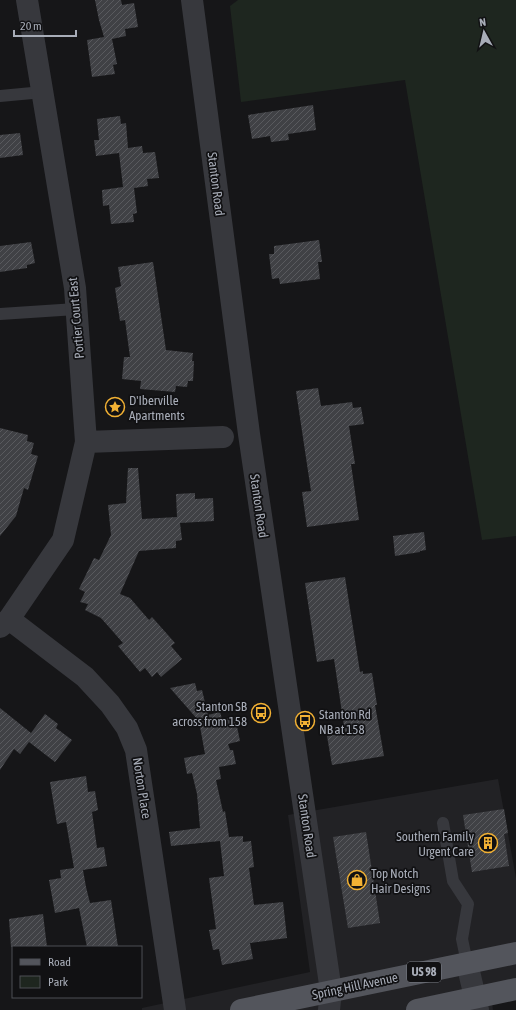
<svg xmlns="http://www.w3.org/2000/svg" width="516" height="1010" viewBox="0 0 516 1010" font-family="'Asap Condensed',sans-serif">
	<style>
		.built { fill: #222225 }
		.green { fill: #1e261f }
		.building { fill: url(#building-hatch) }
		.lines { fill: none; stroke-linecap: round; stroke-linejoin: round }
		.service { stroke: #37383d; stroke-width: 12 }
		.minor { stroke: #37383d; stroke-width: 22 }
		.tertiary { stroke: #37383d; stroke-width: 22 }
		.primary { stroke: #53555c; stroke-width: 22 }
		.labels { text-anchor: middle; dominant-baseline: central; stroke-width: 3.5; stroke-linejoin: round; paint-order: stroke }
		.shield { fill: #111113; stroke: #7b7e86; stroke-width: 1 }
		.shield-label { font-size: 12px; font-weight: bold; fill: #a8adb8 }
		.street-label { font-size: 13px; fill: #a8adb8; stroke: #111113 }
		.poi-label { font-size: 13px; fill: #a8adb8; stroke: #111113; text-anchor: start }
	</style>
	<defs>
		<pattern id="building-hatch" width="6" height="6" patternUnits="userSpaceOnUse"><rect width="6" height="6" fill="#404145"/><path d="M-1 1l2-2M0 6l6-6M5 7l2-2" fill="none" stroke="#595a5e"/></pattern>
	</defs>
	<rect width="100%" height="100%" fill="#161618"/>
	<path class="built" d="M 498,779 L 516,878 L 516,998 L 492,1003 L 493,1010 L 142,1010 L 142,1008 L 310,972 L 288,815 Z"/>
	<path class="green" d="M 238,0 L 516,0 L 516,536 L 482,540 L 405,80 L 241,102 L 230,6 Z"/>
	<path class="building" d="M 95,0 L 121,0 L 122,5 L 134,3 L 138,27 L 125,29 L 126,36 L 112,39 L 117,64 L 113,65 L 115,74 L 92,77 L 87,40 L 104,37 L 99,20 Z
		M 313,105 L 316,130 L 288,134 L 289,140 L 271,142 L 270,136 L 252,139 L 248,115 Z
		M 120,116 L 121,124 L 126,123 L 128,148 L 142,146 L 143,153 L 155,152 L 159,178 L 147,179 L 148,186 L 134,188 L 137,213 L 133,214 L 134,222 L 111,224 L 109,205 L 103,206 L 102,190 L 123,187 L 119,153 L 96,156 L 94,140 L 99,140 L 97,119 Z
		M 20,133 L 23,155 L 0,158 L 0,135 Z
		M 319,240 L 322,262 L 318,262 L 320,279 L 280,284 L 279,278 L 272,279 L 269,254 L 274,254 L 274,246 Z
		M 31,242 L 35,263 L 27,265 L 27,268 L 0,272 L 0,246 Z
		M 153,262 L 166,350 L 193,353 L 192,361 L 194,361 L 193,381 L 188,381 L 187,387 L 176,386 L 175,392 L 140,389 L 141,381 L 122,379 L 124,357 L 130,357 L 125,320 L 120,321 L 115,288 L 121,286 L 118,267 Z
		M 318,388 L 321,406 L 352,402 L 353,408 L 361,407 L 364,424 L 349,426 L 355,464 L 351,464 L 359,520 L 307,527 L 302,492 L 311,491 L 296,391 Z
		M 0,428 L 28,435 L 27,441 L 34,443 L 31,454 L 38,456 L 28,490 L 24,488 L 16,516 L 0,536 Z
		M 128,468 L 138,468 L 142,519 L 177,517 L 176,494 L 195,493 L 195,499 L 213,498 L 214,521 L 180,523 L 182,540 L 176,541 L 176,548 L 139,551 L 120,594 L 130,598 L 149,620 L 152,617 L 175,643 L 171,646 L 182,659 L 161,677 L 157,672 L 152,677 L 145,668 L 140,672 L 118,646 L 123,643 L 101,618 L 85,610 L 88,604 L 80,602 L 85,592 L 79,589 L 94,558 L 99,560 L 111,535 L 108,505 L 126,503 Z
		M 424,532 L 426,550 L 420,551 L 420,552 L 395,556 L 393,536 Z
		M 345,577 L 360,672 L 363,671 L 363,674 L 372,673 L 377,705 L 375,705 L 384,756 L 332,765 L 327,736 L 345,733 L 334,659 L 317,662 L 305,583 Z
		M 195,683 L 197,691 L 202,690 L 208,715 L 220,712 L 222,719 L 235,717 L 240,741 L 228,744 L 230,750 L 233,750 L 236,764 L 219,767 L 221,779 L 216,780 L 223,812 L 225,811 L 229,837 L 243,836 L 243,842 L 251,841 L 254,867 L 249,868 L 254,905 L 283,902 L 287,938 L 250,943 L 253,959 L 222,965 L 219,949 L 213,950 L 209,930 L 216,929 L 209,878 L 224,876 L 220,841 L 171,846 L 169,832 L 200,828 L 197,794 L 192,773 L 187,774 L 184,758 L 205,754 L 199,721 L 170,688 Z
		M 0,708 L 31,733 L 45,714 L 58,724 L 56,728 L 72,740 L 55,762 L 29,742 L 20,754 L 14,749 L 0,770 Z
		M 86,776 L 88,792 L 95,791 L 98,810 L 92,812 L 97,848 L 104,847 L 107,866 L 83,870 L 86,887 L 90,903 L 111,900 L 118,947 L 87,947 L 79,908 L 55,913 L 49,880 L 61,878 L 60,870 L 74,868 L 66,822 L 57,824 L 50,782 Z
		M 504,809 L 508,833 L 504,834 L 509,866 L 472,872 L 463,815 Z
		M 366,832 L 380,923 L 348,928 L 333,837 Z
		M 43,914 L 47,947 L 11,947 L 9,919 Z"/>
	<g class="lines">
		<path class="service" d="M 0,96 L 43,92
			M 0,314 L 76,309
			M 443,823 L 453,881 L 468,904 L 462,939 L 467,963"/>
		<path class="minor" d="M 86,442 L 223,437
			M 9,619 L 85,677 L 110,704 L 127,728 L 136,750 L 175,1010
			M 0,627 L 9,619 L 63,540 L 86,442 L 75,288 L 27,0
			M 467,963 L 478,1010"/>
		<path class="tertiary" d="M 192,0 L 249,434 L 331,991 L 329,1010"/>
		<path class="primary" d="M 241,1010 L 516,953
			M 417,1010 L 516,989"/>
	</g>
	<defs>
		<g id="sight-ring" transform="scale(1)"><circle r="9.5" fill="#111113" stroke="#f2b134" stroke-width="1.5"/><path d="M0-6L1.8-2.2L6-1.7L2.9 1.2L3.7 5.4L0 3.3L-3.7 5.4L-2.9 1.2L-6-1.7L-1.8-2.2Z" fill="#f2b134"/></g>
		<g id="bus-ring" transform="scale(1)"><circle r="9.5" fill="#111113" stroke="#f2b134" stroke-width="1.5"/><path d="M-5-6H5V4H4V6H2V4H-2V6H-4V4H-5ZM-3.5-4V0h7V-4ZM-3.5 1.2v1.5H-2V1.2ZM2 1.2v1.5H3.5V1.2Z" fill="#f2b134"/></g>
		<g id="building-ring" transform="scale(1)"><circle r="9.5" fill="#111113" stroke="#f2b134" stroke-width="1.5"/><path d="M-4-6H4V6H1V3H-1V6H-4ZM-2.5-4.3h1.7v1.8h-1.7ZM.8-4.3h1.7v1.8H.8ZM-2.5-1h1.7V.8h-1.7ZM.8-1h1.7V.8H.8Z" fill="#f2b134"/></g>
		<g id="shop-ring" transform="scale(1)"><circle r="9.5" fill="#111113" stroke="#f2b134" stroke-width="1.5"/><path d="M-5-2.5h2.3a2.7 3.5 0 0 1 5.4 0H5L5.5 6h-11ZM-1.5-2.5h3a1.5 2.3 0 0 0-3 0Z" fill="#f2b134"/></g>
	</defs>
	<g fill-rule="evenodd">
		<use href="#sight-ring" x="115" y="407"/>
		<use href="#bus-ring" x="261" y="713"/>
		<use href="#bus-ring" x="305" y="721"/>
		<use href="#building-ring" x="488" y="843"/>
		<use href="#shop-ring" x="357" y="880"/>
	</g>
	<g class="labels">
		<rect class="shield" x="407" y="962" width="34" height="20" rx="3"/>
		<g class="shield-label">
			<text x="424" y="972">US 98</text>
		</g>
		<g class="street-label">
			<text transform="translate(216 184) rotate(83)">Stanton Road</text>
			<text transform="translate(76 318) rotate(-95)">Portier Court East</text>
			<text transform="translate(259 506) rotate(82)">Stanton Road</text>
			<text transform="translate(142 788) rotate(81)">Norton Place</text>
			<text transform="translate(307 826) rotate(82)">Stanton Road</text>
			<text transform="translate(355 986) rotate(-12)">Spring Hill Avenue</text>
		</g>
		<g class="poi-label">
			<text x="129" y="400">D'Iberville<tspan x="129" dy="15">Apartments</tspan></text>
			<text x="247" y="706" text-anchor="end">Stanton SB<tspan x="247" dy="15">across from 158</tspan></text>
			<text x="319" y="714">Stanton Rd<tspan x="319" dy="15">NB at 158</tspan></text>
			<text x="474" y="836" text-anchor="end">Southern Family<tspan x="474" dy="15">Urgent Care</tspan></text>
			<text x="371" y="873">Top Notch<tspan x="371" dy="15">Hair Designs</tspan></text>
		</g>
	</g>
	<rect x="12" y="946" width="130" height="52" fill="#111113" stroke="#4d4f55"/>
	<rect x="20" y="959" width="20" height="6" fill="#53555c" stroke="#4d4f55"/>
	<text x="48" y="966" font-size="12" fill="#a8adb8">Road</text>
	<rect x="20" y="976" width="20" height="12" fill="#1e261f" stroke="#4d4f55"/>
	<text x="48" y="986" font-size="12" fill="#a8adb8">Park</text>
	<g transform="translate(484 32) rotate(352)" stroke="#111113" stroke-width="3" paint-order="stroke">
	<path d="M0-3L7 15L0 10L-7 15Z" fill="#a8adb8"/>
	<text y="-6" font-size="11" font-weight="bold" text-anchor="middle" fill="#a8adb8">N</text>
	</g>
	<path d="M14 30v6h62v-6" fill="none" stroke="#a8adb8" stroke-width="2"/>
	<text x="20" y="30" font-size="12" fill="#a8adb8" stroke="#111113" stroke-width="3" paint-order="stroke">20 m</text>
</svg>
